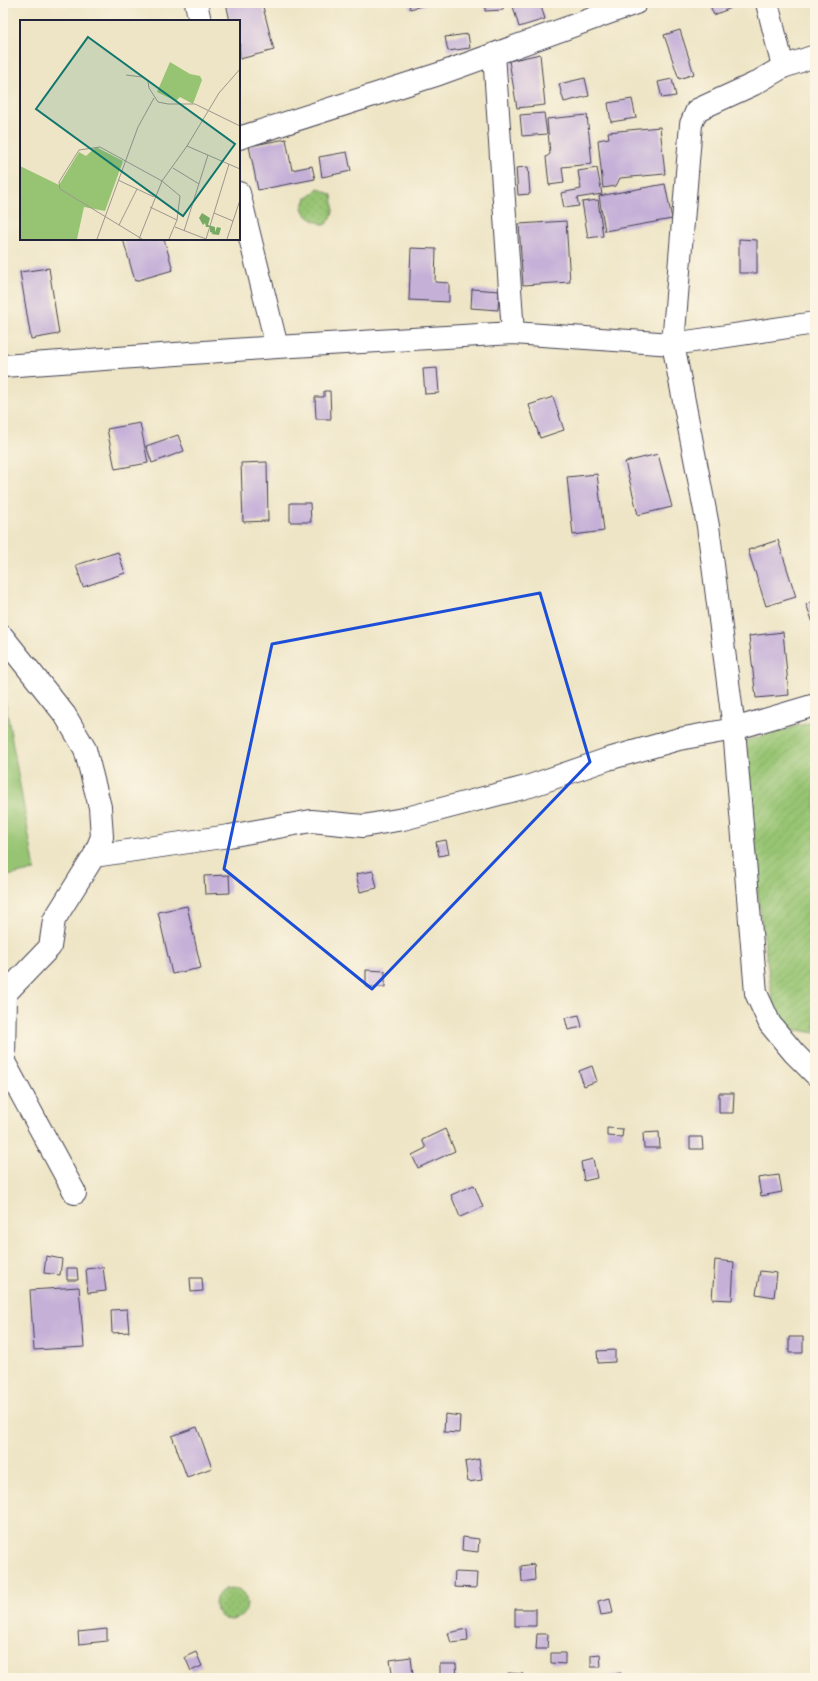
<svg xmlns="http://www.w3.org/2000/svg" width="818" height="1681" viewBox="0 0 818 1681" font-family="'Gentium Book Plus',serif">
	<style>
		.grass { fill: url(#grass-dots); stroke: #5c7356 }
		.park { fill: #97c472; stroke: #5c7356 }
		.garden { fill: url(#garden-furrows); stroke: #5c7356 }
		.building { fill: #c5b0d8 }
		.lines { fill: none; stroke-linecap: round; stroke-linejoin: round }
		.minor-casing { stroke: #413f50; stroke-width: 24 }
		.minor { stroke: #fff; stroke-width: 22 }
		.marked { fill: none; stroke: #1d4ed8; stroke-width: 3; stroke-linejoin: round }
		.inset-road { fill: none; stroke: #9c978e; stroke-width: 1 }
		.view { fill: #0f766e; fill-opacity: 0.15; stroke: #0f766e; stroke-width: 2 }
		.inset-edge { fill: none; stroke: #22223b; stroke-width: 2 }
	</style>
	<defs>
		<pattern id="grass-dots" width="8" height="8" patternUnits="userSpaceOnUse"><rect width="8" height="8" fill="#97c472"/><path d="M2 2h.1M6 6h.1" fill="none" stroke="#82a864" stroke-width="1.8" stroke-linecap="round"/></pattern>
		<pattern id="garden-furrows" width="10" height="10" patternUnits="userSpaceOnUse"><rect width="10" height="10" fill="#97c472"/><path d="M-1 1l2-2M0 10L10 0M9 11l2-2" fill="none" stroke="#82a864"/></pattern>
	</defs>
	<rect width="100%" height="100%" fill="#fcf5e5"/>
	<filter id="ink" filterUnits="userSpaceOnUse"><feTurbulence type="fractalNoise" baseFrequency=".025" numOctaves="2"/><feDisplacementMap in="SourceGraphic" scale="8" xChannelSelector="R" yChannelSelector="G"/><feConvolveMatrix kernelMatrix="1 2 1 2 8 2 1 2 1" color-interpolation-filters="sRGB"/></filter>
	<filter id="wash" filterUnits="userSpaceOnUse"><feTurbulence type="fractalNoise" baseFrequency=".012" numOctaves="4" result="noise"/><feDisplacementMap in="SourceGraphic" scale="16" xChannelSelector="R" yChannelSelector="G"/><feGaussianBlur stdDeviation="0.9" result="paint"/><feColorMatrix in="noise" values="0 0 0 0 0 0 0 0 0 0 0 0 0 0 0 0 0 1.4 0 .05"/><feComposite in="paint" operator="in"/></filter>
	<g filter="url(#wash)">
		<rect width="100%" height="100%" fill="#eee5c6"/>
		<path class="grass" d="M 318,188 L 332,195 C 334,208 335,216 325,225 C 315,221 305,218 302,208 L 306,198 L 309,197 Z
			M215 1604a16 16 0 1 1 32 0a16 16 0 1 1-32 0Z"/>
		<path class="park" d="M 3,689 L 35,870 L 3,877 Z"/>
		<path class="garden" d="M 815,721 L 815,1033 L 776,1026 L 737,743 Z"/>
		<g id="blocks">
			<path class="building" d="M 226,3 L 262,3 L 274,50 L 240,59 L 239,21 L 230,21 Z
				M 409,3 L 432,3 L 410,9 Z
				M 485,3 L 503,3 L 503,10 L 485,11 Z
				M 512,3 L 540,3 L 545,19 L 519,27 Z
				M 709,3 L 729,3 L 731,8 L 714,15 Z
				M 680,30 L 694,74 L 679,79 L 664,35 Z
				M 468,34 L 470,48 L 448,51 L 445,37 Z
				M 540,54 L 545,105 L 517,108 L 509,61 Z
				M 585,78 L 589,96 L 564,102 L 559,84 Z
				M 672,79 L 676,96 L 662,98 L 658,82 Z
				M 632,99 L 636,118 L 611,122 L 608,103 Z
				M 544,113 L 547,134 L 522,136 L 520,115 Z
				M 587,115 L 592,164 L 562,167 L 564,183 L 549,185 L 546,157 L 550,154 L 547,119 Z
				M 660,127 L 665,174 L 620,178 L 616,186 L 603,188 L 598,140 L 609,138 L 608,132 Z
				M 286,139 L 292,170 L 312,166 L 315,179 L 258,190 L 249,146 Z
				M 347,152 L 351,171 L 322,177 L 319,157 Z
				M 528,167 L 530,194 L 518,195 L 516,168 Z
				M 597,168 L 602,194 L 577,198 L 579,206 L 564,208 L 561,193 L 581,189 L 578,171 Z
				M 665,184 L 672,219 L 605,231 L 599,196 Z
				M 598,200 L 603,236 L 588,238 L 582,202 Z
				M 566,221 L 570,282 L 523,285 L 519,224 Z
				M 123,239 L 164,239 L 173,270 L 135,281 Z
				M 739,239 L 757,240 L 757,273 L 739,273 Z
				M 411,248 L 436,249 L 435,282 L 449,283 L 449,302 L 409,300 Z
				M 49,268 L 59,334 L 31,339 L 20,272 Z
				M 472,289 L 499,291 L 498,310 L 471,308 Z
				M 437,368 L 439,393 L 425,394 L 423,369 Z
				M 324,391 L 330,391 L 331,419 L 316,419 L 315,397 L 324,397 Z
				M 553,397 L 564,430 L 540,438 L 529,405 Z
				M 140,423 L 148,463 L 115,469 L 107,429 Z
				M 178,435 L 184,451 L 152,463 L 146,446 Z
				M 658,454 L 672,507 L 638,515 L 625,462 Z
				M 267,462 L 268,521 L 243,522 L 241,463 Z
				M 597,474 L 604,531 L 573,535 L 567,477 Z
				M 290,503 L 310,503 L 311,522 L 290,522 Z
				M 778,540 L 796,597 L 766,606 L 748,550 Z
				M 118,552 L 125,573 L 83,587 L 76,565 Z
				M 815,601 L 815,628 L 806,604 Z
				M 783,632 L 789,695 L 756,698 L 749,636 Z
				M 446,840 L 449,854 L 439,856 L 436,842 Z
				M 373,871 L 377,888 L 360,892 L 356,874 Z
				M 229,875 L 230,893 L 205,894 L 204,876 Z
				M 187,906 L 201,968 L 172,974 L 158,912 Z
				M 366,970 L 385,971 L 385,987 L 366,987 Z
				M 579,1015 L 582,1027 L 568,1030 L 565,1018 Z
				M 592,1066 L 597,1081 L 584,1086 L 579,1071 Z
				M 719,1093 L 734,1093 L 733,1113 L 719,1113 Z
				M 607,1128 L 623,1129 L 622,1137 L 607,1136 Z
				M 445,1129 L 455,1151 L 418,1168 L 412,1155 L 426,1148 L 422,1140 Z
				M 659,1132 L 660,1148 L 644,1148 L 643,1133 Z
				M 690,1137 L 702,1137 L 703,1149 L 690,1149 Z
				M 593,1159 L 597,1178 L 584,1181 L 581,1162 Z
				M 779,1175 L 782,1192 L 761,1196 L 758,1178 Z
				M 474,1185 L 483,1207 L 460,1217 L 451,1195 Z
				M 46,1256 L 62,1259 L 60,1275 L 44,1273 Z
				M 715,1260 L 734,1262 L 732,1300 L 712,1299 Z
				M 103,1267 L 106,1291 L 88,1293 L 86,1269 Z
				M 67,1268 L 77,1268 L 78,1280 L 67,1280 Z
				M 760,1271 L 777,1273 L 774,1297 L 756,1294 Z
				M 190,1278 L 202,1278 L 203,1291 L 191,1292 Z
				M 79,1287 L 84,1347 L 34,1350 L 30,1290 Z
				M 127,1309 L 129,1332 L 112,1333 L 111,1310 Z
				M 789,1337 L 803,1337 L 803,1353 L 789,1353 Z
				M 615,1350 L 615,1362 L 598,1363 L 597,1351 Z
				M 445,1414 L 460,1416 L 459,1433 L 444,1432 Z
				M 197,1427 L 212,1468 L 187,1477 L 172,1436 Z
				M 479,1459 L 482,1480 L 468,1482 L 465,1462 Z
				M 463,1537 L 479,1539 L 478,1552 L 462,1550 Z
				M 534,1564 L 535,1580 L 522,1582 L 521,1566 Z
				M 455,1572 L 477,1573 L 476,1588 L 454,1587 Z
				M 610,1598 L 613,1613 L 601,1615 L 598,1601 Z
				M 515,1609 L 536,1609 L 536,1626 L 515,1626 Z
				M 107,1629 L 107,1641 L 79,1644 L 78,1632 Z
				M 467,1629 L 468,1641 L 451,1643 L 448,1633 Z
				M 537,1634 L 548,1634 L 547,1649 L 536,1649 Z
				M 196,1652 L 202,1666 L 191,1671 L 185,1657 Z
				M 551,1653 L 565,1653 L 565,1664 L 551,1663 Z
				M 600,1654 L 601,1667 L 591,1667 L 591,1655 Z
				M 411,1657 L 413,1675 L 393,1678 L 390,1660 Z
				M 440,1664 L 456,1664 L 457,1678 L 440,1678 Z
				M 508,1673 L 523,1674 L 523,1678 L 508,1678 Z
				M 621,1673 L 622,1678 L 609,1678 L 608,1676 Z"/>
		</g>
	</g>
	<g filter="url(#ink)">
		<use href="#blocks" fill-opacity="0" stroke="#413f50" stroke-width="1"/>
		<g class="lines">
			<g class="minor-casing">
				<path id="minor" d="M 196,3 L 200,21
					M 767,3 L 783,67
					M 494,54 L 513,333
					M 815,56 L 783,67 L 754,84 L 697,110 L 691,124 L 673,344 L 708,526 L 734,729 L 756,993 L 770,1024 L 794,1053 L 815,1074
					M 239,138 L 439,74 L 636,3
					M 239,193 L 277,347
					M 3,366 L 277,347 L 513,333 L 673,344 L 815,323
					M 3,637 L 65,715 L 85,749 L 100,807 L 102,837 L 94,856 L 54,920 L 50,947 L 5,994 L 4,1062 L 75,1193
					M 94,856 L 229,836 L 311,821 L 363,826 L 403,819 L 530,786 L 608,759 L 679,739 L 734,729 L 815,705"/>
			</g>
			<use href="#minor" class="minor"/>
		</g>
	</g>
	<path class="marked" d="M 540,593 L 590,762 L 372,989 L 224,869 L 272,644 Z"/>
	<g transform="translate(20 20)">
		<rect width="220" height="220" fill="#eee5c6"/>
		<path d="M 182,193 L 190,198 L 188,205 L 195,207 L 195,212 L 197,207 L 201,208 L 199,215 L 191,214 L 193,213 L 190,212 L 190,207 L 186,207 L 185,203 L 183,205 L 179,198 Z" fill="#79aa64"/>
		<path d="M 150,42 L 170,54 L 180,56 L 182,60 L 173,84 L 160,77 L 156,81 L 137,72 Z" fill="#97c472"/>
		<path d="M 76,127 L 103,141 L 85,191 L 64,187 L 57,219 L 0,219 L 0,146 L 39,165 L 59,132 L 66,136 Z" fill="#97c472"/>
		<path class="inset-road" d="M 106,55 L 122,57 L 128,61 L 129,68 L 138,82 L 148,84 L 175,84 L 220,106M 167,126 L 220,149M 153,148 L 179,164M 98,160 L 134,177M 130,187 L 157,200M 194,193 L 213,201M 99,205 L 117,169M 155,207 L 186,219M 164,211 L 188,135M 77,219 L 118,107 L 134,78M 119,219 L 142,161 L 167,126 L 199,73 L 220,49M 122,219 L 40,169 L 39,162 L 59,130 L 80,127 L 142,161 L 160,176 L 157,200 L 149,219M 186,219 L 209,144M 207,219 L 220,180"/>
		<path class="view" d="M 68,17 L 215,124 L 163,196 L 16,89 Z"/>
		<rect width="220" height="220" class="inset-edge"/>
	</g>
	<rect width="818" height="1681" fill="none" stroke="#fcf5e5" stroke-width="16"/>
</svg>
